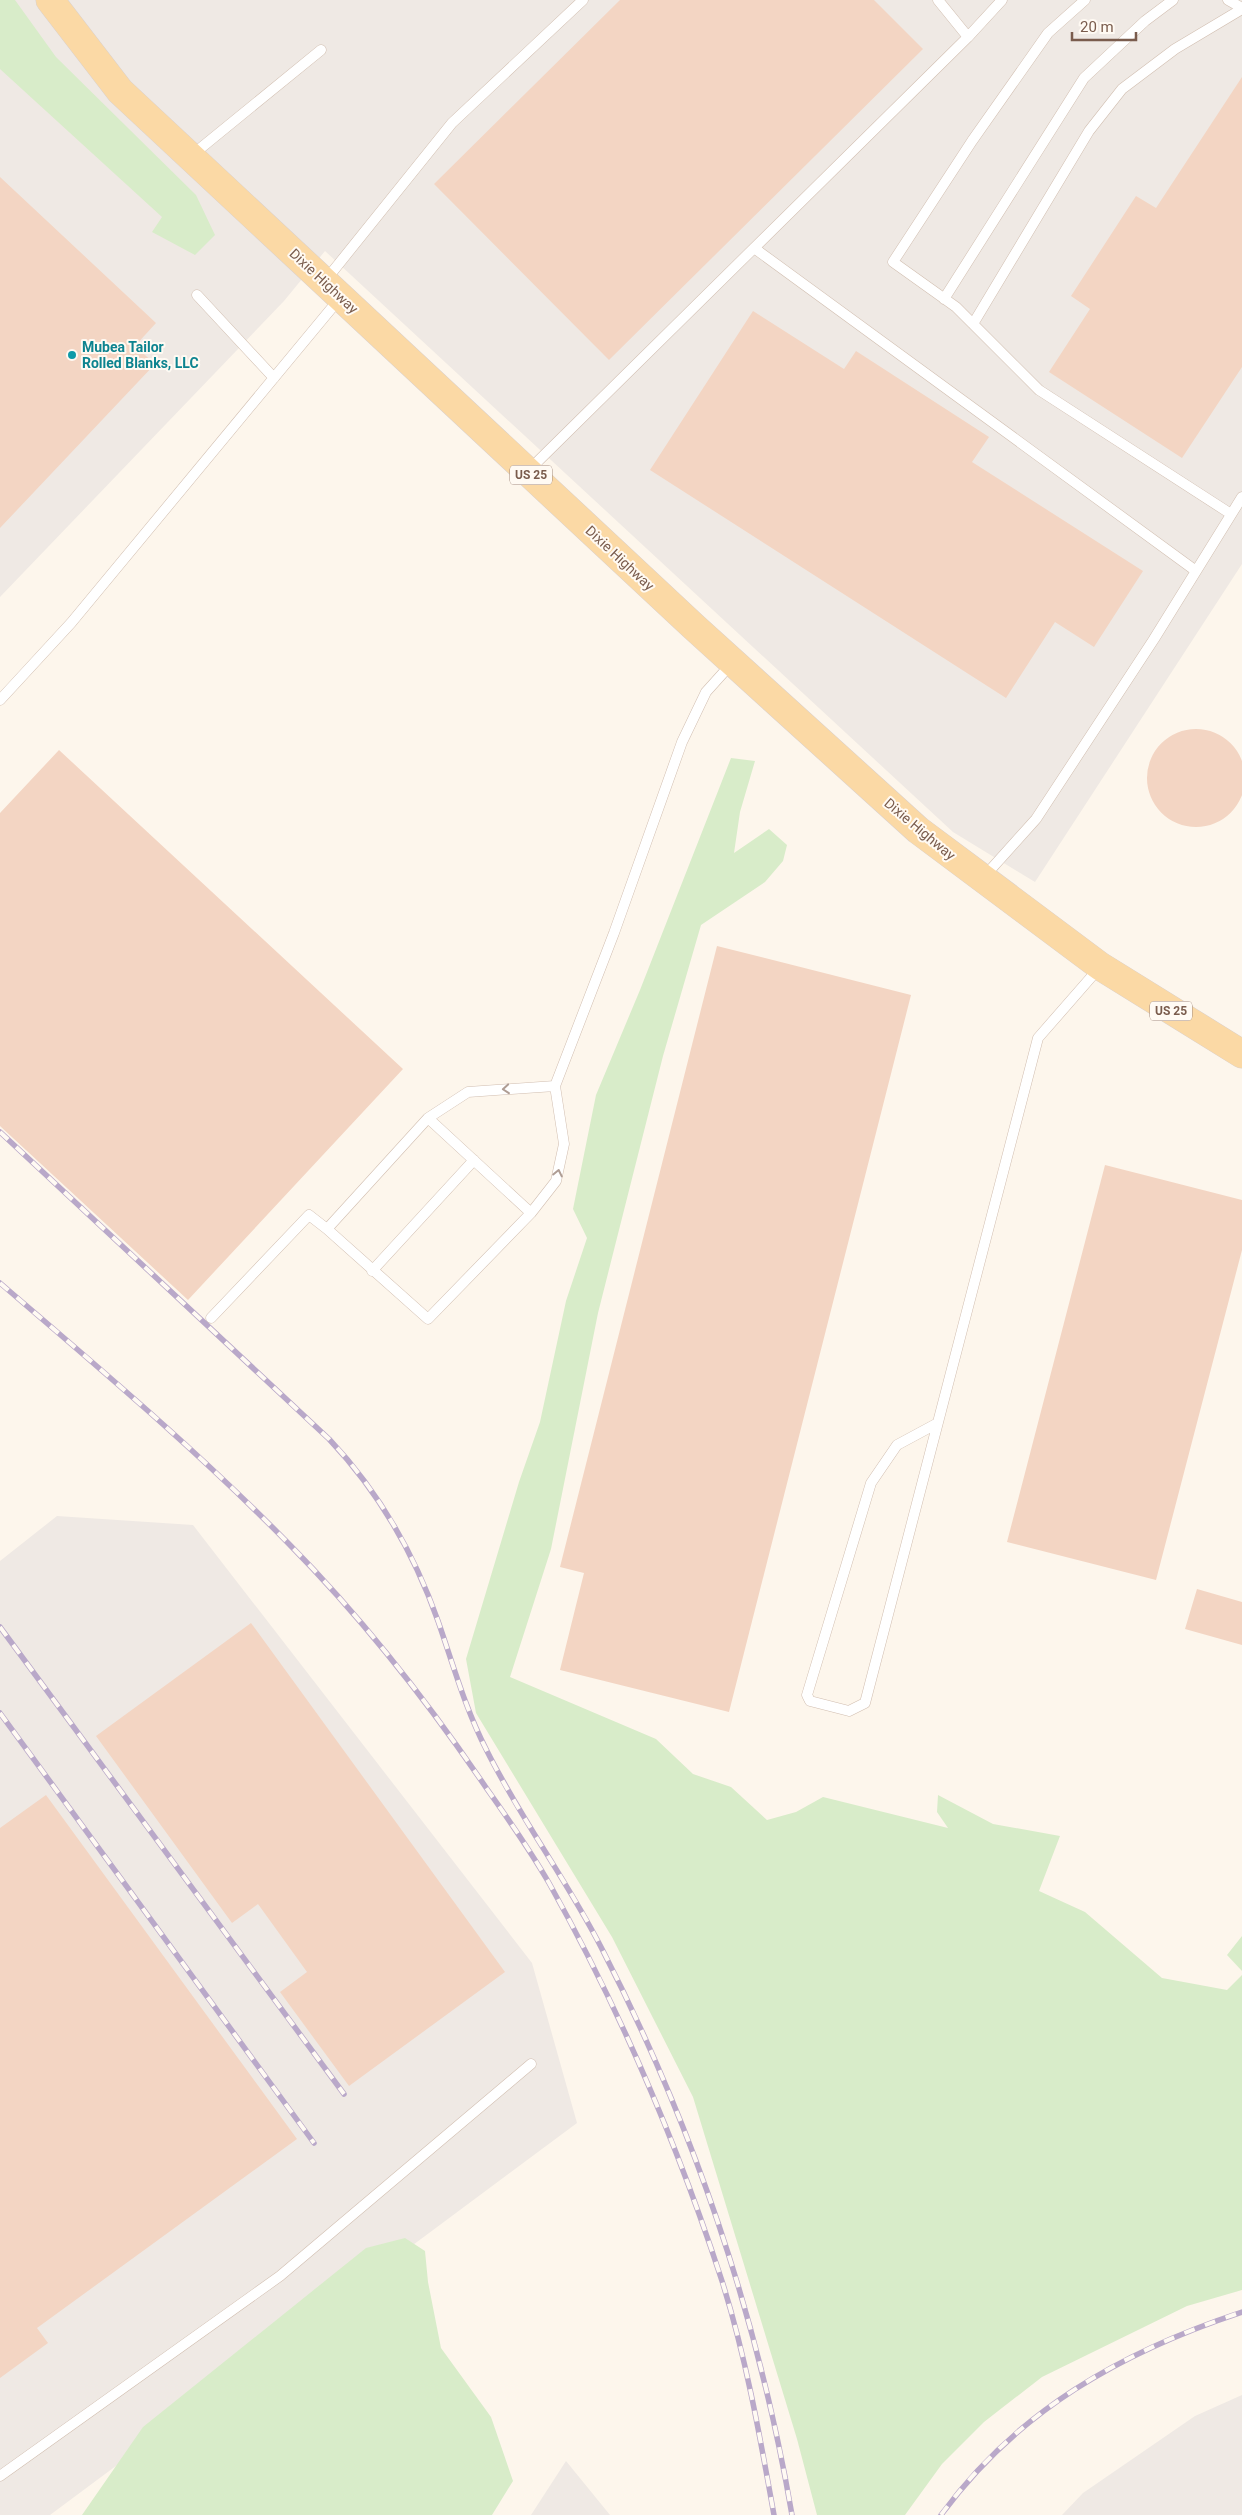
<svg xmlns="http://www.w3.org/2000/svg" width="1242" height="2515" viewBox="0 0 1242 2515" font-family="Roboto,sans-serif">
	<style>
		.industrial { fill: #efe9e4 }
		.green { fill: #d8ecc9 }
		.building { fill: #f3d5c3 }
		.lines { fill: none; stroke-linecap: round; stroke-linejoin: round }
		.service-casing { stroke: #d1beb0; stroke-width: 11 }
		.primary-casing { stroke: #dad1cd; stroke-width: 29 }
		.service { stroke: #fff; stroke-width: 10 }
		.primary { stroke: #fbd9a5; stroke-width: 28 }
		.rail-casing { stroke: #b9a8c9; stroke-width: 5.5 }
		.rail { stroke: #fffaf3; stroke-width: 4; stroke-dasharray: 11; stroke-linecap: butt }
		.oneway { stroke: #af9d94 }
		.culture-dot { fill: #0f9aa8; stroke: #fffaf3; stroke-width: 2 }
		.labels { text-anchor: middle; dominant-baseline: central; stroke-width: 4; stroke-linejoin: round; paint-order: stroke }
		.shield { fill: #fffaf3; stroke: #a28b7f; stroke-width: 1 }
		.shield-label { font-size: 12px; font-weight: bold; fill: #7a5c4d }
		.street-label { font-size: 14px; fill: #7a5c4d; stroke: #fffaf3 }
		.culture-label { font-size: 14px; font-weight: bold; fill: #0d838f; stroke: #fffaf3; text-anchor: start }
	</style>
	<rect width="100%" height="100%" fill="#fdf6ec"/>
	<path class="industrial" d="M 0,0 L 1242,0 L 1242,564 L 1035,882 L 953,832 L 325,251 L 284,301 L 0,597 Z
		M 57,1516 L 193,1525 L 532,1963 L 577,2123 L 50,2515 L 0,2515 L 0,1561 Z
		M 1242,2395 L 1242,2515 L 1062,2515 L 1083,2493 L 1195,2416 Z
		M 566,2461 L 610,2515 L 531,2515 Z"/>
	<path class="green" d="M 0,0 L 15,0 L 56,57 L 196,195 L 215,235 L 195,255 L 152,232 L 162,217 L 0,69 Z
		M 731,758 L 755,761 L 740,812 L 734,853 L 769,829 L 787,845 L 783,861 L 765,882 L 701,925 L 663,1056 L 598,1313 L 551,1549 L 510,1677 L 656,1739 L 693,1774 L 731,1787 L 767,1820 L 796,1812 L 823,1797 L 948,1828 L 937,1812 L 938,1795 L 993,1824 L 1060,1836 L 1039,1891 L 1085,1912 L 1162,1978 L 1227,1990 L 1242,1975 L 1242,2290 L 1187,2306 L 1042,2377 L 984,2422 L 942,2464 L 905,2515 L 817,2515 L 797,2439 L 693,2097 L 612,1937 L 476,1713 L 466,1659 L 519,1482 L 540,1422 L 566,1301 L 587,1238 L 573,1209 L 596,1095 L 640,990 Z
		M 1242,1936 L 1242,1971 L 1227,1955 Z
		M 405,2238 L 425,2251 L 428,2282 L 441,2348 L 491,2417 L 513,2481 L 492,2515 L 82,2515 L 143,2427 L 366,2248 Z"/>
	<path class="building" d="M 620,0 L 874,0 L 923,49 L 609,360 L 434,184 Z
		M 1242,77 L 1242,367 L 1182,458 L 1049,372 L 1090,309 L 1071,296 L 1136,196 L 1156,208 Z
		M 0,177 L 156,323 L 135,346 L 155,364 L 0,528 Z
		M 753,311 L 844,369 L 856,351 L 989,437 L 972,462 L 1143,571 L 1094,647 L 1055,622 L 1006,698 L 650,470 Z
		M1147 778a49 49 0 1 1 98 0a49 49 0 1 1-98 0Z
		M 59,750 L 403,1069 L 188,1300 L 0,1126 L 0,813 Z
		M 717,946 L 911,995 L 729,1712 L 560,1670 L 584,1573 L 560,1567 Z
		M 1105,1165 L 1242,1200 L 1242,1250 L 1156,1580 L 1007,1542 Z
		M 1197,1589 L 1242,1602 L 1242,1645 L 1185,1629 Z
		M 251,1623 L 505,1972 L 349,2086 L 280,1992 L 307,1972 L 258,1904 L 232,1923 L 96,1736 Z
		M 46,1795 L 297,2139 L 37,2328 L 48,2343 L 0,2378 L 0,1828 Z"/>
	<g class="lines">
		<g class="service-casing">
			<path id="service" d="M 938,0 L 968,37 L 1002,0
				M 1085,0 L 1048,33 L 972,141 L 893,262 L 956,307 L 1039,390 L 1231,514
				M 1228,0 L 1242,8
				M 191,156 L 321,50
				M 754,248 L 1196,571
				M 325,281 L 452,123 L 583,0
				M 197,295 L 274,378
				M 944,299 L 1084,78 L 1145,21 L 1173,0
				M 973,324 L 1089,131 L 1122,89 L 1175,49 L 1242,9
				M 529,470 L 968,37
				M 0,700 L 71,623 L 340,298
				M 983,878 L 1036,819 L 1154,639 L 1242,497
				M 555,1086 L 468,1092 L 428,1118 L 327,1229 L 428,1319 L 531,1213 L 556,1181 L 564,1144 L 555,1086 L 614,933 L 682,742 L 706,692 L 733,662
				M 428,1118 L 531,1213
				M 372,1271 L 474,1160
				M 211,1318 L 309,1215 L 327,1229
				M 936,1424 L 897,1445 L 871,1483 L 807,1695 L 810,1701 L 849,1711 L 865,1703 L 1038,1038 L 1100,967
				M 0,2476 L 280,2276 L 531,2064"/>
		</g>
		<g class="primary-casing">
			<path id="primary" d="M 50,0 L 120,91 L 693,626 L 918,830 L 1100,966 L 1242,1054"/>
		</g>
		<use href="#service" class="service"/>
		<use href="#primary" class="primary"/>
		<g class="rail-casing">
			<path id="rail" d="M 0,1132 L 329,1439 C 379,1492 414,1553 438,1621 C 453,1664 465,1708 486,1749 C 520,1818 567,1880 602,1949 C 694,2128 758,2317 792,2515
				M 0,1283 C 99,1368 198,1451 289,1544 C 363,1619 428,1702 487,1789 C 509,1820 530,1850 549,1883 C 620,2010 677,2143 722,2281 C 746,2357 760,2437 774,2515
				M 0,1627 L 344,2094
				M 0,1713 L 314,2143
				M 941,2515 C 1017,2411 1121,2352 1242,2312"/>
		</g>
		<use href="#rail" class="rail"/>
	</g>
	<defs><path id="oneway-chevron" d="M-2-3.5L2.5 0L-2 3.5" fill="none" stroke-width="1.6" stroke-linecap="round" stroke-linejoin="round" transform="scale(1.25)"/></defs>
	<g class="oneway">
		<use href="#oneway-chevron" transform="translate(506 1089) rotate(175)"/>
		<use href="#oneway-chevron" transform="translate(558 1173) rotate(-78)"/>
	</g>
	<circle class="culture-dot" cx="72" cy="355" r="5"/>
	<g class="labels">
		<g class="shield">
			<rect x="510" y="465.5" width="42" height="19" rx="4"/>
			<rect x="1150" y="1001.5" width="42" height="19" rx="4"/>
		</g>
		<g class="shield-label">
			<text x="531" y="475">US 25</text>
			<text x="1171" y="1011">US 25</text>
		</g>
		<g class="street-label">
			<text transform="translate(324 281) rotate(43)">Dixie Highway</text>
			<text transform="translate(620 558) rotate(43)">Dixie Highway</text>
			<text transform="translate(920 829) rotate(40)">Dixie Highway</text>
		</g>
		<g class="culture-label">
			<text x="82" y="347">Mubea Tailor<tspan x="82" dy="16">Rolled Blanks, LLC</tspan></text>
		</g>
	</g>
	<path d="M1072 32v8h64v-8" fill="none" stroke="#7a5c4d" stroke-width="2.5"/>
	<text x="1080" y="32" font-size="15" fill="#7a5c4d" stroke="#fffaf3" stroke-width="4" paint-order="stroke">20 m</text>
</svg>
